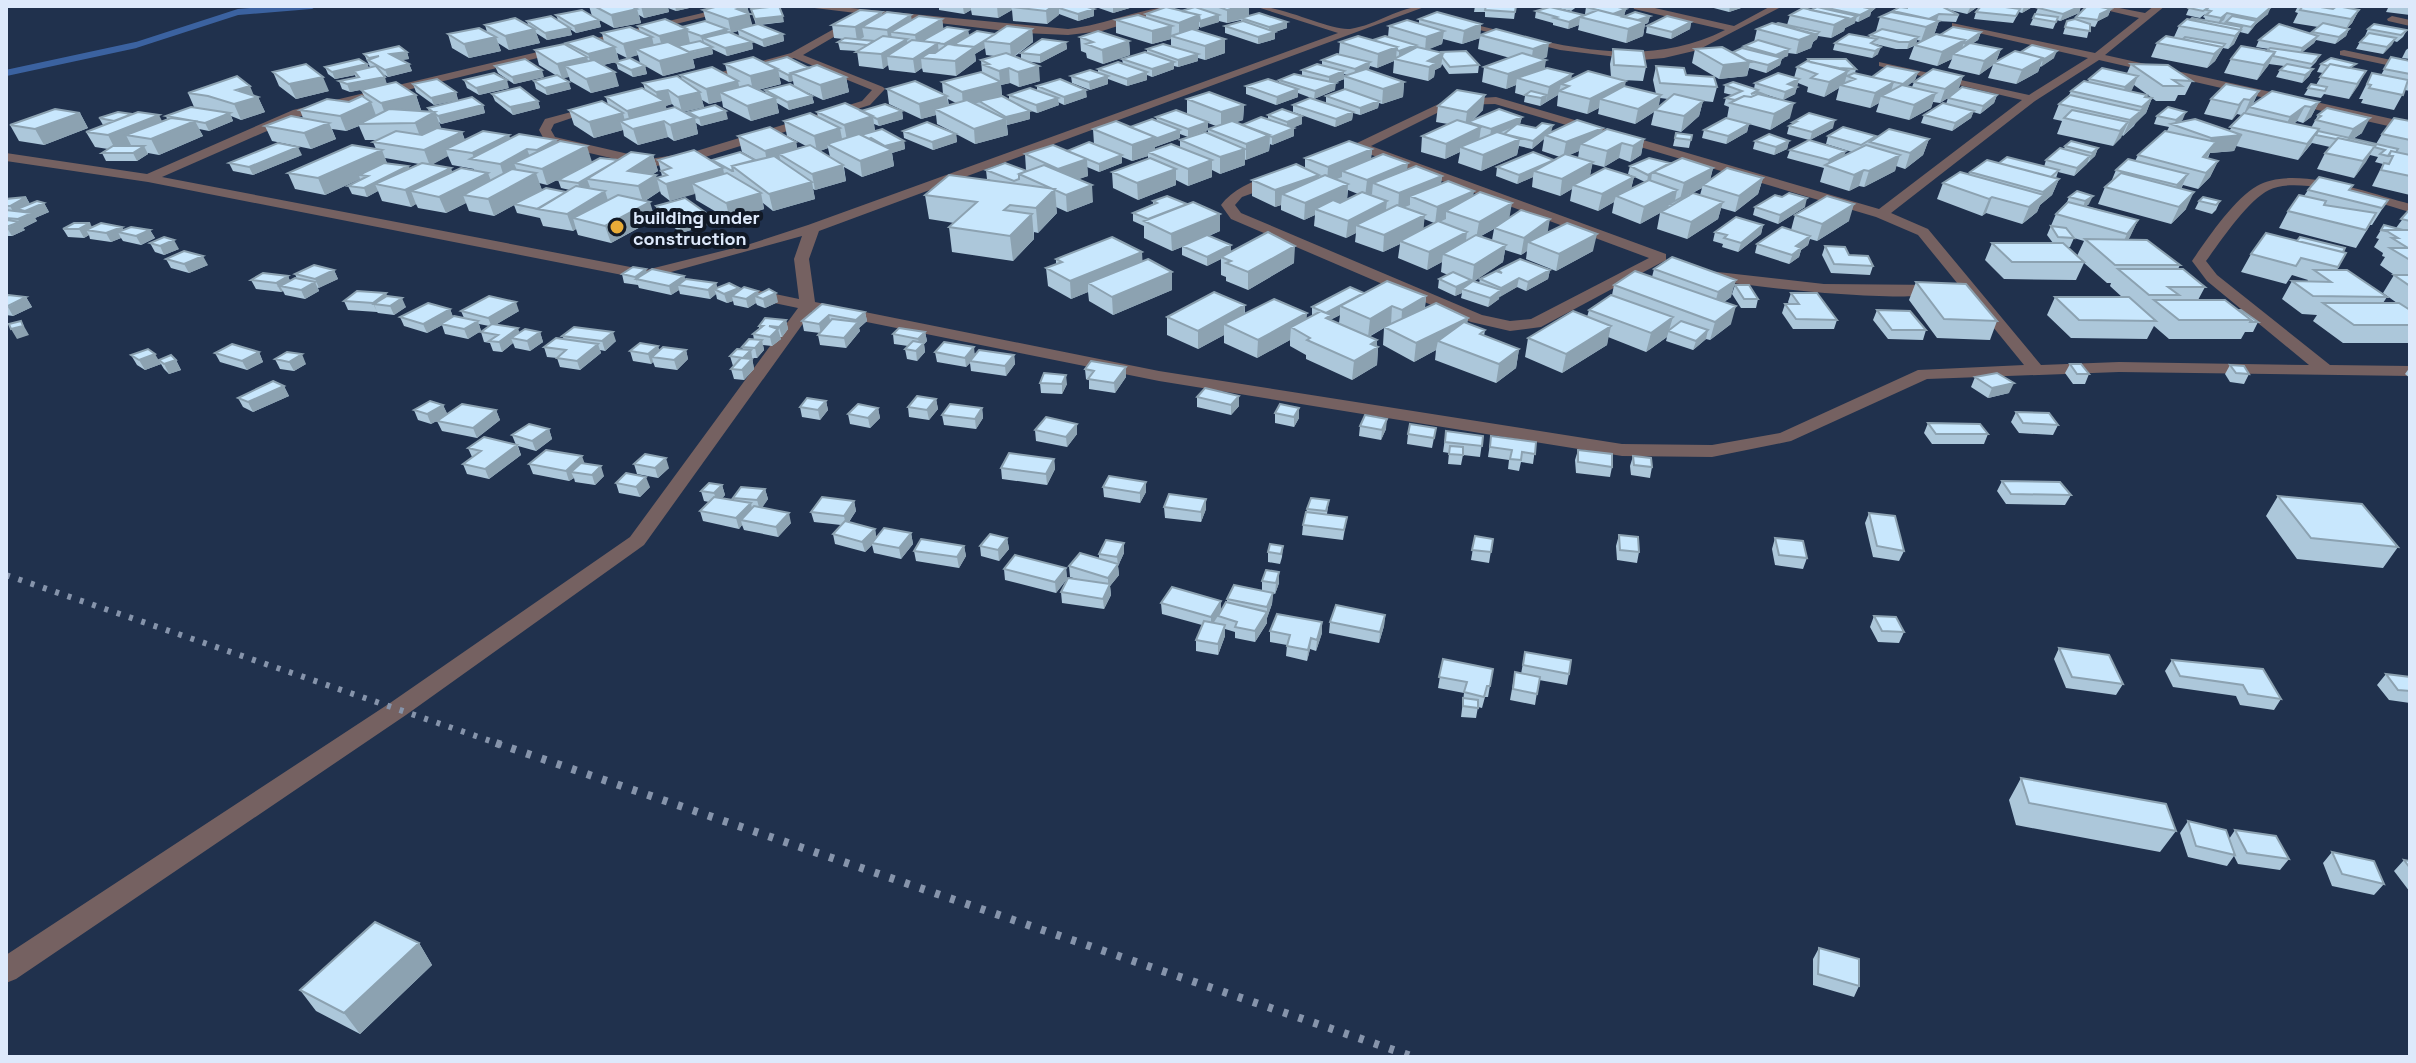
<svg xmlns="http://www.w3.org/2000/svg" width="2416" height="1063" viewBox="0 0 2416 1063" font-family="'Space Grotesk',sans-serif">
	<style>
		.lines { fill: none; stroke-linecap: round; stroke-linejoin: round }
		.stream { stroke: #3b62a0; stroke-width: 6 }
		.minor { fill: #756161; fill-rule: evenodd }
		.rail-far1 { stroke: #8694ab; stroke-width: 6; stroke-dasharray: 4 9; stroke-linecap: butt }
		.rail { stroke: #8694ab; stroke-width: 8; stroke-dasharray: 5 11; stroke-linecap: butt }
		.wall { fill: #acc7da; fill-rule: evenodd }
		.shaded-wall { fill: #8ca2b1 }
		.building { fill: #c8e7fd; stroke: #8ca2b1; stroke-width: 2 }
		.poi-dot { fill: #e8ab37; stroke: #111926; stroke-width: 3 }
		.labels { text-anchor: middle; dominant-baseline: central; stroke-width: 8; stroke-linejoin: round; paint-order: stroke }
		.far-poi-label { font-size: 18px; font-weight: bold; fill: #dde9fb; stroke: #111926; text-anchor: start }
	</style>
	<rect width="100%" height="100%" fill="#20314d"/>
	<g class="lines">
		<path class="stream" d="M 6,73 L 136,45 L 238,12 L 311,6"/>
		<path class="minor" d="M 732,6 L 749,6 L 301,116 L 162,177 L 646,270 L 750,244 L 808,225 L 1338,33 L 1254,6 C 1283,6 1331,31 1350,29 C 1377,25 1399,6 1427,6 L 819,231 L 809,259 L 815,302 L 1159,371 L 1622,444 L 1712,445 L 1780,433 L 1918,370 L 2024,365 L 1918,235 L 1876,217 L 1495,104 L 1453,105 L 1371,146 L 1666,254 L 1666,260 L 1541,327 L 1510,331 L 1471,322 L 1231,219 L 1221,205 C 1233,189 1260,175 1281,177 L 1281,183 L 1242,197 L 1235,205 L 1241,213 L 1482,315 L 1510,321 L 1531,319 L 1649,258 L 1361,151 L 1344,159 L 1336,159 L 1336,153 L 1447,100 L 1496,97 L 1879,209 L 2022,100 L 1879,66 L 1879,62 L 2029,95 L 2088,58 L 1952,27 L 1952,23 L 2095,53 L 2139,18 L 2089,6 L 2109,6 L 2145,13 L 2154,6 L 2165,6 L 2105,55 L 2410,123 L 2410,131 L 2099,60 L 2035,101 L 1891,213 L 1928,229 L 2041,365 L 2119,362 L 2309,365 L 2207,281 L 2192,261 C 2207,239 2234,199 2257,186 C 2294,164 2371,194 2410,204 L 2410,212 C 2376,203 2301,174 2269,190 C 2248,200 2220,242 2206,261 L 2217,275 L 2330,365 L 2410,366 L 2410,376 L 2119,372 L 1927,379 L 1791,441 L 1712,457 L 1622,456 L 1159,381 L 812,311 L 644,545 L 406,715 L 16,979 L 6,983 L 6,955 L 390,703 L 630,537 L 798,308 L 746,297 L 743,294 L 751,289 L 799,299 L 794,259 L 802,236 L 660,275 L 653,281 L 148,182 L 6,161 L 6,153 L 147,174 L 293,110 Z
			M 798,6 L 830,6 L 1068,29 C 1106,25 1144,6 1182,6 L 1102,31 L 1068,35 L 1023,33 Z
			M 1633,6 L 1646,6 L 1734,26 L 1771,6 L 1783,6 L 1698,50 L 1664,58 L 1641,60 L 1560,50 L 1451,23 L 1456,20 C 1545,41 1639,74 1725,30 L 1634,9 Z
			M 857,16 L 861,17 L 861,21 L 803,55 L 883,87 L 885,89 L 870,105 L 699,159 L 650,167 L 546,143 L 539,130 L 545,119 L 601,104 L 601,108 L 554,124 L 551,130 L 555,137 L 650,159 L 693,152 L 862,101 L 872,90 L 794,58 L 698,83 L 692,80 L 791,53 Z
			M 2392,16 L 2410,20 L 2410,26 L 2388,21 L 2387,19 Z
			M 2344,50 L 2410,64 L 2410,70 L 2340,55 L 2340,51 Z
			M 1709,271 L 1824,284 L 1940,285 L 1948,290 C 1928,307 1737,286 1704,278 L 1704,272 Z"/>
		<path class="rail-far1" d="M 6,575 L 502,745"/>
		<path class="rail" d="M 496,743 L 1414,1057"/>
	</g>
	<path class="wall" d="M 589,6 L 698,6 L 676,11 L 668,8 L 669,12 L 644,18 L 639,15 L 641,23 L 614,28 L 592,16 Z
		M 747,6 L 752,26 L 756,25 L 751,9 L 784,22 L 760,25 L 783,34 L 784,41 L 764,47 L 739,36 L 738,31 L 731,33 L 752,42 L 753,49 L 727,56 L 712,49 L 713,54 L 693,59 L 695,68 L 663,76 L 640,63 L 638,55 L 627,58 L 617,53 L 619,61 L 645,66 L 647,74 L 633,77 L 618,69 L 616,62 L 603,65 L 619,86 L 591,93 L 570,81 L 569,77 L 563,78 L 571,89 L 547,95 L 536,89 L 534,81 L 557,76 L 539,65 L 535,50 L 567,46 L 566,43 L 604,42 L 602,33 L 640,32 L 638,26 L 682,27 L 706,21 L 703,10 Z
		M 939,6 L 1059,6 L 1094,16 L 1078,21 L 1059,14 L 1047,24 L 1013,21 L 1012,10 L 998,18 L 972,15 L 971,10 L 964,14 L 939,10 Z
		M 1093,6 L 1133,6 L 1133,7 L 1113,13 Z
		M 1194,6 L 1249,6 L 1249,16 L 1287,28 L 1275,32 L 1275,39 L 1258,44 L 1225,33 L 1225,26 L 1241,22 L 1241,20 L 1227,23 L 1219,21 L 1219,22 L 1199,27 L 1199,29 L 1195,30 L 1225,39 L 1225,53 L 1205,60 L 1198,58 L 1198,61 L 1178,67 L 1174,66 L 1174,69 L 1152,77 L 1147,75 L 1147,80 L 1127,86 L 1108,79 L 1108,84 L 1090,90 L 1072,83 L 1071,76 L 1098,73 L 1098,69 L 1123,64 L 1122,59 L 1147,53 L 1147,49 L 1171,47 L 1171,39 L 1152,44 L 1116,33 L 1116,20 L 1146,17 L 1146,14 L 1181,11 Z
		M 1475,6 L 1526,6 L 1525,7 L 1516,6 L 1514,19 L 1485,17 L 1485,12 L 1474,12 Z
		M 1549,6 L 1578,6 L 1571,11 L 1553,7 L 1584,15 L 1586,15 L 1585,14 L 1586,7 L 1626,9 L 1624,16 L 1650,16 L 1648,23 L 1645,24 L 1643,36 L 1626,43 L 1578,30 L 1579,25 L 1568,29 L 1553,25 L 1553,23 L 1535,18 L 1536,11 Z
		M 1710,6 L 1741,6 L 1741,8 L 1729,12 L 1710,7 Z
		M 1819,6 L 1878,6 L 1871,12 L 1870,16 L 1858,22 L 1855,21 L 1855,23 L 1845,28 L 1844,31 L 1831,38 L 1818,36 L 1817,39 L 1813,42 L 1811,48 L 1796,54 L 1788,53 L 1788,56 L 1782,58 L 1780,65 L 1766,73 L 1749,68 L 1747,76 L 1719,79 L 1692,63 L 1695,49 L 1733,52 L 1743,48 L 1744,46 L 1754,42 L 1757,29 L 1787,25 L 1790,15 L 1811,10 L 1818,8 Z
		M 1901,6 L 1941,6 L 1947,9 L 1948,6 L 1976,6 L 1976,8 L 1967,14 L 1950,10 L 1959,15 L 1956,22 L 1936,21 L 1939,21 L 1934,35 L 1921,41 L 1917,40 L 1916,44 L 1940,35 L 1981,32 L 1978,40 L 1973,43 L 2001,49 L 1996,62 L 2054,58 L 2040,67 L 2038,72 L 2016,84 L 1988,78 L 1993,65 L 1979,75 L 1948,68 L 1952,59 L 1937,66 L 1909,59 L 1914,46 L 1907,49 L 1896,49 L 1875,44 L 1878,54 L 1872,58 L 1833,50 L 1835,43 L 1869,38 L 1870,35 L 1878,31 L 1876,31 L 1880,17 Z
		M 1981,6 L 2034,6 L 2022,13 L 2019,12 L 2013,23 L 1974,19 L 1976,12 Z
		M 2081,6 L 2079,13 L 2060,21 L 2057,20 L 2053,29 L 2030,25 L 2038,8 Z
		M 2298,6 L 2346,6 L 2346,7 L 2359,10 L 2352,23 L 2347,28 L 2349,29 L 2346,36 L 2335,44 L 2316,40 L 2314,43 L 2302,52 L 2320,55 L 2316,62 L 2310,68 L 2313,69 L 2309,76 L 2302,83 L 2276,77 L 2280,70 L 2284,66 L 2269,64 L 2257,80 L 2224,73 L 2231,59 L 2267,51 L 2269,49 L 2256,47 L 2259,40 L 2311,34 L 2318,27 L 2293,23 L 2298,13 L 2295,12 Z
		M 2384,6 L 2410,6 L 2410,15 L 2386,12 L 2388,8 L 2383,7 Z
		M 2189,8 L 2268,14 L 2256,24 L 2248,34 L 2240,32 L 2234,44 L 2228,49 L 2223,48 L 2215,61 L 2207,68 L 2151,57 L 2157,43 L 2174,37 L 2179,26 L 2204,21 L 2205,18 L 2203,17 L 2205,14 L 2200,18 L 2186,15 Z
		M 2111,9 L 2108,16 L 2098,21 L 2095,27 L 2090,26 L 2087,38 L 2063,34 L 2067,21 L 2075,19 L 2076,17 Z
		M 556,15 L 599,20 L 601,27 L 576,33 L 570,29 L 572,35 L 547,40 L 536,33 L 540,43 L 509,50 L 498,43 L 501,51 L 469,58 L 452,48 L 448,34 L 487,32 L 485,25 L 528,25 L 527,21 L 558,20 Z
		M 883,15 L 912,20 L 942,19 L 943,29 L 968,30 L 969,36 L 995,34 L 1032,29 L 1033,42 L 1014,57 L 1021,59 L 1021,53 L 1066,42 L 1067,49 L 1040,63 L 1024,61 L 1040,81 L 1019,87 L 1010,83 L 1001,85 L 1002,96 L 1009,100 L 1009,95 L 1037,90 L 1037,86 L 1087,97 L 1064,105 L 1058,102 L 1059,105 L 1037,113 L 1026,109 L 1030,119 L 1007,125 L 1008,135 L 975,144 L 956,134 L 957,142 L 933,150 L 904,138 L 903,131 L 953,132 L 937,124 L 936,115 L 921,119 L 889,104 L 887,89 L 943,94 L 942,82 L 982,72 L 981,60 L 994,56 L 986,55 L 985,48 L 975,54 L 976,61 L 956,76 L 923,72 L 922,68 L 915,73 L 889,70 L 888,65 L 883,69 L 859,66 L 857,51 L 840,50 L 838,42 L 843,39 L 834,38 L 832,25 ZM 948,99 L 956,103 L 949,105 Z
		M 1419,19 L 1481,24 L 1480,38 L 1462,44 L 1443,39 L 1442,44 L 1428,49 L 1479,65 L 1478,73 L 1449,74 L 1442,64 L 1441,67 L 1435,70 L 1434,77 L 1428,81 L 1393,73 L 1394,61 L 1377,68 L 1370,66 L 1368,70 L 1404,82 L 1403,97 L 1382,104 L 1379,103 L 1378,108 L 1360,115 L 1353,113 L 1352,120 L 1335,127 L 1293,112 L 1293,105 L 1326,103 L 1326,96 L 1344,90 L 1344,76 L 1348,75 L 1344,74 L 1344,79 L 1335,83 L 1335,90 L 1314,99 L 1298,93 L 1298,97 L 1276,105 L 1246,94 L 1246,86 L 1279,83 L 1279,80 L 1302,76 L 1302,70 L 1322,65 L 1322,60 L 1339,54 L 1340,42 L 1373,40 L 1388,37 L 1389,26 L 1419,23 Z
		M 1691,22 L 1690,29 L 1671,39 L 1646,33 L 1647,26 Z
		M 1496,29 L 1547,57 L 1542,59 L 1545,69 L 1571,79 L 1611,77 L 1610,64 L 1613,49 L 1646,67 L 1643,81 L 1623,80 L 1625,86 L 1656,94 L 1653,80 L 1656,66 L 1717,87 L 1713,102 L 1703,101 L 1699,116 L 1681,132 L 1651,125 L 1654,112 L 1635,124 L 1598,114 L 1599,108 L 1587,114 L 1557,106 L 1558,95 L 1540,106 L 1524,102 L 1525,96 L 1515,93 L 1516,85 L 1506,89 L 1482,82 L 1484,67 L 1510,58 L 1478,49 L 1480,35 ZM 1660,98 L 1668,99 L 1658,107 Z
		M 2368,29 L 2407,30 L 2403,37 L 2397,42 L 2394,41 L 2383,54 L 2356,49 L 2360,42 L 2366,36 L 2365,36 Z
		M 1080,37 L 1129,41 L 1130,55 L 1103,64 L 1087,58 L 1086,53 L 1081,51 Z
		M 2410,47 L 2410,59 L 2402,58 L 2406,50 Z
		M 407,52 L 409,59 L 401,60 L 409,64 L 412,71 L 388,77 L 381,73 L 387,84 L 416,95 L 421,110 L 418,111 L 429,112 L 428,108 L 483,105 L 485,113 L 441,124 L 439,122 L 441,128 L 440,128 L 462,132 L 465,140 L 511,139 L 556,140 L 557,143 L 592,162 L 618,160 L 653,155 L 658,171 L 653,174 L 657,178 L 662,176 L 658,160 L 713,162 L 712,160 L 756,160 L 742,152 L 738,136 L 796,142 L 797,148 L 806,146 L 787,136 L 784,121 L 818,117 L 817,112 L 902,111 L 903,119 L 879,126 L 874,124 L 875,131 L 904,141 L 905,149 L 892,153 L 894,166 L 862,177 L 844,167 L 846,181 L 815,190 L 813,189 L 815,199 L 773,211 L 763,203 L 764,209 L 730,220 L 696,200 L 695,193 L 670,201 L 661,194 L 660,191 L 645,201 L 655,219 L 611,243 L 578,235 L 576,229 L 573,231 L 543,226 L 540,218 L 517,213 L 514,205 L 494,216 L 469,211 L 466,203 L 446,213 L 418,208 L 416,204 L 411,207 L 382,201 L 378,191 L 367,197 L 352,194 L 348,186 L 361,180 L 360,179 L 325,195 L 295,189 L 288,173 L 376,149 L 373,142 L 377,140 L 365,140 L 359,126 L 346,131 L 332,129 L 336,139 L 311,149 L 272,141 L 265,126 L 303,118 L 300,110 L 349,102 L 365,98 L 361,90 L 374,87 L 350,92 L 342,89 L 339,81 L 356,78 L 355,75 L 335,79 L 328,74 L 325,67 L 367,64 L 369,68 L 370,67 L 364,54 ZM 828,148 L 830,157 L 820,151 ZM 448,156 L 452,165 L 474,169 L 474,170 L 453,172 L 432,164 ZM 385,158 L 419,164 L 409,168 L 408,166 L 387,163 ZM 567,175 L 558,180 L 561,188 L 570,190 L 566,192 L 521,201 L 542,190 L 539,183 L 547,185 Z
		M 2391,57 L 2410,61 L 2410,91 L 2405,90 L 2394,110 L 2361,103 L 2363,99 L 2359,99 L 2372,73 L 2381,75 Z
		M 1808,59 L 1856,69 L 1855,73 L 1872,77 L 1918,72 L 1915,80 L 1907,86 L 1912,87 L 1914,82 L 1963,76 L 1958,90 L 1997,95 L 1994,103 L 1980,114 L 1973,112 L 1971,118 L 1952,131 L 1921,123 L 1924,115 L 1946,104 L 1948,98 L 1940,103 L 1933,102 L 1931,108 L 1909,120 L 1876,112 L 1879,103 L 1870,108 L 1836,100 L 1839,88 L 1824,97 L 1807,92 L 1808,87 L 1798,83 L 1795,94 L 1783,100 L 1757,92 L 1790,118 L 1770,130 L 1749,124 L 1747,132 L 1726,144 L 1702,138 L 1704,130 L 1727,118 L 1729,107 L 1724,105 L 1726,98 L 1732,95 L 1724,93 L 1725,85 L 1754,89 L 1755,83 L 1794,78 L 1797,67 L 1807,61 Z
		M 765,63 L 809,68 L 846,77 L 849,92 L 823,100 L 806,92 L 812,96 L 814,103 L 789,110 L 777,103 L 779,113 L 751,121 L 723,107 L 722,101 L 709,104 L 702,100 L 704,107 L 683,112 L 688,115 L 688,112 L 728,119 L 701,126 L 696,123 L 698,134 L 674,141 L 668,137 L 638,145 L 624,136 L 623,130 L 594,138 L 574,125 L 569,110 L 608,105 L 606,97 L 645,90 L 643,83 L 682,79 L 680,75 L 728,76 L 725,64 ZM 779,77 L 789,82 L 793,81 L 794,86 L 765,90 L 766,94 L 758,90 L 781,84 ZM 672,104 L 676,108 L 666,109 L 665,106 Z
		M 2131,64 L 2192,81 L 2185,95 L 2178,95 L 2175,101 L 2156,101 L 2152,98 L 2146,113 L 2136,122 L 2134,126 L 2123,136 L 2122,135 L 2113,146 L 2057,134 L 2062,121 L 2053,119 L 2059,104 L 2069,95 L 2071,91 L 2088,82 L 2089,79 L 2127,73 ZM 2134,85 L 2152,98 L 2131,91 Z
		M 2321,64 L 2353,69 L 2366,71 L 2349,99 L 2324,94 L 2321,98 L 2304,95 L 2311,84 L 2316,85 L 2323,73 L 2317,72 Z
		M 495,66 L 544,77 L 514,84 L 498,73 Z
		M 273,72 L 329,91 L 296,99 L 279,86 Z
		M 464,80 L 509,88 L 479,95 L 467,88 Z
		M 413,84 L 456,92 L 458,100 L 434,105 L 416,92 Z
		M 2259,91 L 2252,106 L 2319,102 L 2311,117 L 2303,123 L 2297,121 L 2294,124 L 2311,128 L 2318,115 L 2327,108 L 2362,133 L 2353,139 L 2376,144 L 2382,134 L 2410,121 L 2410,195 L 2372,186 L 2383,164 L 2375,162 L 2378,157 L 2370,155 L 2354,178 L 2317,169 L 2325,153 L 2330,147 L 2312,143 L 2298,160 L 2236,146 L 2234,151 L 2210,153 L 2208,158 L 2218,161 L 2210,177 L 2198,189 L 2183,185 L 2181,189 L 2186,209 L 2171,224 L 2098,204 L 2105,187 L 2111,182 L 2116,170 L 2135,161 L 2138,155 L 2167,131 L 2169,127 L 2154,124 L 2157,116 L 2183,119 L 2180,122 L 2229,131 L 2241,115 L 2237,114 L 2232,120 L 2204,114 L 2211,99 Z
		M 188,93 L 254,96 L 258,97 L 265,112 L 241,120 L 231,116 L 233,121 L 209,131 L 199,129 L 203,136 L 159,155 L 148,153 L 148,154 L 137,161 L 106,161 L 102,153 L 108,149 L 95,147 L 86,132 L 103,125 L 99,118 L 162,121 L 167,119 L 166,116 L 194,107 Z
		M 492,94 L 538,101 L 540,108 L 513,115 L 495,101 Z
		M 1187,99 L 1244,105 L 1243,120 L 1236,122 L 1242,125 L 1268,119 L 1268,115 L 1302,124 L 1292,128 L 1294,128 L 1294,136 L 1272,145 L 1270,144 L 1269,151 L 1245,160 L 1245,165 L 1220,174 L 1212,170 L 1212,177 L 1188,186 L 1176,180 L 1176,185 L 1138,200 L 1113,188 L 1112,172 L 1148,159 L 1148,156 L 1132,161 L 1122,157 L 1122,163 L 1099,172 L 1087,167 L 1088,176 L 1078,179 L 1093,202 L 1067,212 L 1056,207 L 1057,213 L 1038,233 L 1034,232 L 1034,239 L 1013,261 L 952,252 L 949,227 L 954,223 L 929,219 L 925,195 L 994,181 L 987,179 L 986,170 L 1028,171 L 1026,170 L 1025,154 L 1067,151 L 1094,144 L 1093,129 L 1130,127 L 1157,121 L 1156,117 L 1187,114 ZM 1208,123 L 1216,126 L 1208,129 L 1208,133 L 1192,136 L 1208,130 ZM 1180,134 L 1188,137 L 1180,140 L 1180,148 L 1155,150 L 1155,147 L 1180,138 Z
		M 1438,106 L 1483,110 L 1473,120 L 1522,117 L 1520,124 L 1551,132 L 1602,132 L 1644,139 L 1641,155 L 1630,162 L 1619,158 L 1604,167 L 1592,164 L 1590,176 L 1634,177 L 1631,189 L 1645,182 L 1628,174 L 1630,166 L 1670,163 L 1713,168 L 1710,180 L 1763,178 L 1758,194 L 1735,212 L 1721,208 L 1718,219 L 1687,239 L 1657,229 L 1660,213 L 1640,224 L 1612,213 L 1614,202 L 1598,211 L 1570,201 L 1572,189 L 1560,196 L 1532,187 L 1533,177 L 1517,184 L 1496,176 L 1497,167 L 1554,160 L 1560,157 L 1542,151 L 1544,139 L 1532,149 L 1519,146 L 1517,155 L 1481,171 L 1458,163 L 1460,152 L 1445,159 L 1421,152 L 1422,136 L 1448,124 L 1436,122 ZM 1579,151 L 1578,158 L 1569,155 ZM 1702,188 L 1700,195 L 1687,196 Z
		M 80,113 L 88,128 L 44,145 L 19,141 L 10,125 Z
		M 1793,122 L 1833,128 L 1810,140 L 1844,156 L 1852,152 L 1826,144 L 1828,136 L 1876,136 L 1875,139 L 1929,139 L 1923,155 L 1905,169 L 1896,166 L 1895,171 L 1864,187 L 1859,186 L 1849,191 L 1820,182 L 1824,168 L 1787,158 L 1790,150 L 1809,140 L 1787,134 L 1789,126 L 1792,124 Z
		M 1676,133 L 1692,135 L 1689,148 L 1673,146 Z
		M 1755,141 L 1789,141 L 1787,149 L 1774,155 L 1753,149 Z
		M 2065,146 L 2098,148 L 2095,156 L 2074,176 L 2058,172 L 2056,178 L 2059,179 L 2052,195 L 2040,205 L 2037,212 L 2022,224 L 1986,213 L 1982,216 L 1937,199 L 1943,183 L 1969,174 L 1970,172 L 1999,163 L 2044,167 L 2046,160 L 2064,149 Z
		M 1372,149 L 1371,159 L 1407,169 L 1442,176 L 1441,183 L 1473,196 L 1510,218 L 1548,232 L 1593,251 L 1556,271 L 1526,259 L 1527,251 L 1521,255 L 1505,250 L 1503,262 L 1474,281 L 1479,283 L 1480,279 L 1498,271 L 1498,270 L 1550,270 L 1548,279 L 1526,291 L 1517,287 L 1499,297 L 1499,299 L 1488,307 L 1461,298 L 1462,293 L 1455,296 L 1438,288 L 1439,279 L 1448,275 L 1441,272 L 1442,262 L 1427,270 L 1398,258 L 1400,244 L 1383,252 L 1355,242 L 1356,233 L 1346,238 L 1314,226 L 1315,215 L 1304,220 L 1281,210 L 1281,205 L 1275,207 L 1252,196 L 1252,180 L 1305,168 L 1305,158 ZM 1348,190 L 1358,194 L 1347,199 ZM 1424,219 L 1434,223 L 1423,229 ZM 1494,229 L 1492,240 L 1481,236 Z
		M 302,155 L 253,175 L 233,171 L 229,163 Z
		M 2308,190 L 2350,190 L 2388,200 L 2372,225 L 2370,225 L 2356,248 L 2279,228 L 2288,211 L 2304,196 Z
		M 2077,191 L 2089,204 L 2086,206 L 2138,220 L 2128,240 L 2180,265 L 2178,269 L 2205,287 L 2198,300 L 2238,310 L 2258,322 L 2253,332 L 2245,332 L 2241,339 L 2169,339 L 2154,326 L 2147,339 L 2071,338 L 2047,315 L 2055,297 L 2122,297 L 2110,286 L 2111,283 L 2107,283 L 2084,263 L 2076,280 L 2004,279 L 1985,260 L 1992,243 L 2053,243 L 2047,235 L 2056,214 L 2067,202 L 2069,197 ZM 2074,238 L 2084,241 L 2077,256 L 2067,247 L 2070,247 Z
		M 26,197 L 30,204 L 44,203 L 49,212 L 35,218 L 37,221 L 23,228 L 25,230 L 12,236 L 6,236 L 6,199 Z
		M 1153,201 L 1220,231 L 1209,236 L 1231,252 L 1294,263 L 1248,290 L 1226,281 L 1226,277 L 1221,275 L 1221,259 L 1207,266 L 1182,255 L 1182,247 L 1172,251 L 1144,238 L 1144,226 L 1133,221 L 1133,213 L 1153,204 Z
		M 2199,201 L 2220,201 L 2216,210 L 2212,214 L 2195,209 Z
		M 656,206 L 709,215 L 711,224 L 681,233 L 658,215 Z
		M 1755,207 L 1805,207 L 1778,224 L 1753,215 Z
		M 2410,209 L 2410,286 L 2380,265 L 2385,257 L 2382,256 L 2383,253 L 2374,247 L 2379,239 L 2376,238 L 2384,225 L 2396,228 Z
		M 1795,215 L 1849,221 L 1817,241 L 1810,239 L 1808,245 L 1801,250 L 1799,257 L 1789,264 L 1755,253 L 1757,244 L 1791,230 Z
		M 1763,225 L 1761,234 L 1738,252 L 1722,247 L 1723,244 L 1713,241 L 1715,232 Z
		M 92,227 L 122,227 L 123,230 L 150,230 L 155,238 L 141,245 L 123,241 L 121,238 L 111,242 L 90,239 L 89,235 L 84,238 L 68,237 L 63,229 Z
		M 150,243 L 179,249 L 164,255 L 155,252 Z
		M 1825,246 L 1873,266 L 1870,275 L 1831,273 L 1822,255 Z
		M 1142,252 L 1142,262 L 1172,290 L 1113,315 L 1089,301 L 1088,292 L 1071,299 L 1048,286 L 1046,268 L 1056,264 L 1056,259 Z
		M 2343,252 L 2346,253 L 2337,270 L 2387,297 L 2383,303 L 2397,303 L 2383,293 L 2394,275 L 2410,286 L 2410,343 L 2343,343 L 2313,321 L 2317,315 L 2302,314 L 2282,299 L 2292,281 L 2307,282 L 2308,280 L 2292,275 L 2286,284 L 2241,272 L 2251,254 Z
		M 1672,257 L 1731,297 L 1724,302 L 1731,324 L 1710,340 L 1706,339 L 1693,350 L 1666,341 L 1667,337 L 1646,352 L 1608,337 L 1607,345 L 1562,373 L 1525,357 L 1528,338 L 1587,317 L 1589,310 L 1612,295 L 1614,285 L 1652,277 L 1654,269 Z
		M 166,259 L 208,265 L 189,273 L 171,268 Z
		M 334,270 L 338,279 L 318,288 L 319,291 L 305,299 L 285,295 L 283,291 L 281,292 L 256,289 L 251,280 L 288,276 L 290,281 L 297,279 L 295,274 Z
		M 647,272 L 684,276 L 685,279 L 716,283 L 717,288 L 739,288 L 740,290 L 759,294 L 778,302 L 765,308 L 757,305 L 756,303 L 748,308 L 734,305 L 733,301 L 727,303 L 717,299 L 716,294 L 710,299 L 680,294 L 679,290 L 671,295 L 639,288 L 638,285 L 624,283 L 622,274 Z
		M 1916,282 L 1997,321 L 1990,340 L 1937,338 L 1909,300 Z
		M 1735,285 L 1758,299 L 1756,308 L 1741,308 L 1732,294 Z
		M 1364,293 L 1426,296 L 1425,308 L 1468,318 L 1467,323 L 1485,330 L 1484,336 L 1519,349 L 1516,368 L 1496,383 L 1435,360 L 1436,350 L 1414,362 L 1383,345 L 1384,328 L 1369,337 L 1377,340 L 1377,346 L 1378,347 L 1377,365 L 1352,380 L 1306,359 L 1306,355 L 1290,346 L 1290,340 L 1257,358 L 1224,343 L 1224,335 L 1198,349 L 1167,335 L 1167,317 L 1245,305 L 1245,314 L 1307,319 L 1312,316 L 1312,307 ZM 1340,315 L 1339,323 L 1330,320 Z
		M 1791,293 L 1837,320 L 1834,329 L 1793,329 L 1782,313 L 1785,304 L 1789,304 L 1788,302 Z
		M 387,296 L 406,307 L 394,315 L 378,313 L 377,312 L 348,310 L 344,301 Z
		M 6,297 L 26,297 L 32,307 L 13,316 L 6,315 Z
		M 822,304 L 865,312 L 867,321 L 859,328 L 860,331 L 846,348 L 820,345 L 818,335 L 820,333 L 804,331 L 802,321 Z
		M 450,309 L 453,317 L 464,318 L 461,311 L 519,311 L 495,325 L 520,333 L 540,332 L 543,342 L 530,351 L 515,348 L 513,343 L 502,352 L 493,351 L 490,343 L 484,342 L 481,332 L 489,326 L 479,324 L 481,331 L 468,339 L 445,334 L 442,325 L 427,333 L 404,326 L 400,317 Z
		M 1877,310 L 1926,330 L 1923,340 L 1888,339 L 1873,320 Z
		M 786,320 L 788,329 L 782,337 L 780,337 L 781,339 L 772,346 L 763,345 L 764,350 L 757,358 L 752,358 L 754,369 L 744,380 L 734,379 L 731,369 L 734,366 L 733,366 L 730,356 L 743,350 L 742,347 L 754,340 L 753,334 L 759,329 L 759,326 Z
		M 925,332 L 927,341 L 924,344 L 925,352 L 917,361 L 907,359 L 905,349 L 908,346 L 894,344 L 893,334 Z
		M 562,336 L 616,341 L 605,351 L 600,350 L 601,353 L 580,370 L 560,367 L 557,358 L 547,357 L 544,347 L 564,339 Z
		M 658,346 L 659,351 L 686,350 L 688,359 L 677,370 L 655,367 L 653,362 L 651,364 L 633,361 L 630,351 Z
		M 259,352 L 263,362 L 247,370 L 220,362 L 215,353 Z
		M 935,352 L 1014,355 L 1015,364 L 1006,376 L 971,371 L 970,363 L 966,367 L 937,362 Z
		M 131,355 L 159,360 L 176,360 L 181,370 L 169,374 L 164,369 L 161,364 L 145,370 L 137,365 Z
		M 275,359 L 306,364 L 294,371 L 280,369 Z
		M 2070,364 L 2089,374 L 2085,384 L 2073,384 L 2065,373 Z
		M 2230,365 L 2249,374 L 2244,384 L 2230,382 L 2225,374 Z
		M 2410,367 L 2410,378 L 2405,374 Z
		M 1085,369 L 1126,377 L 1115,393 L 1089,389 L 1089,380 L 1086,379 Z
		M 1975,377 L 2009,393 L 1988,398 L 1971,387 Z
		M 1040,383 L 1067,384 L 1062,394 L 1041,393 Z
		M 284,386 L 289,396 L 253,412 L 243,407 L 238,398 Z
		M 1197,397 L 1239,406 L 1231,415 L 1197,407 Z
		M 936,399 L 938,409 L 929,420 L 909,417 L 908,407 Z
		M 826,401 L 828,410 L 820,420 L 802,417 L 800,407 Z
		M 443,405 L 447,414 L 496,410 L 500,420 L 477,438 L 442,431 L 437,421 L 442,418 L 431,424 L 418,420 L 414,410 Z
		M 878,408 L 880,418 L 870,428 L 850,424 L 848,414 Z
		M 982,408 L 983,418 L 976,429 L 944,425 L 942,415 Z
		M 2016,412 L 2058,425 L 2053,435 L 2019,433 L 2011,422 Z
		M 1275,413 L 1299,418 L 1294,427 L 1275,423 Z
		M 1928,423 L 1988,434 L 1984,444 L 1932,444 L 1924,433 Z
		M 1077,424 L 1077,434 L 1067,447 L 1036,441 L 1035,430 Z
		M 1360,426 L 1386,429 L 1381,440 L 1359,436 Z
		M 1436,428 L 1432,448 L 1407,444 L 1408,434 Z
		M 549,429 L 552,439 L 536,451 L 518,446 L 521,455 L 489,479 L 467,474 L 463,464 L 472,457 L 468,448 L 516,445 L 512,435 Z
		M 1446,431 L 1483,436 L 1480,457 L 1463,455 L 1461,465 L 1448,464 L 1449,453 L 1443,452 Z
		M 1491,436 L 1536,442 L 1533,464 L 1521,462 L 1519,471 L 1508,469 L 1509,460 L 1488,457 Z
		M 1578,450 L 1612,467 L 1610,477 L 1576,473 L 1575,460 Z
		M 1633,456 L 1652,467 L 1650,478 L 1631,475 L 1630,466 Z
		M 1054,459 L 1055,469 L 1047,485 L 1002,479 L 1001,468 Z
		M 529,464 L 585,464 L 604,476 L 595,485 L 575,482 L 574,478 L 569,481 L 533,474 Z
		M 634,464 L 669,468 L 658,478 L 637,474 Z
		M 2002,481 L 2071,495 L 2065,505 L 2006,504 L 1997,491 Z
		M 616,483 L 650,487 L 640,497 L 619,493 Z
		M 722,485 L 725,495 L 722,498 L 734,500 L 733,498 L 765,489 L 768,499 L 762,507 L 791,523 L 778,537 L 744,530 L 742,525 L 739,529 L 703,521 L 700,511 L 709,502 L 704,501 L 701,491 Z
		M 1103,487 L 1146,492 L 1140,503 L 1104,497 Z
		M 2278,496 L 2398,547 L 2383,568 L 2297,559 L 2266,516 Z
		M 1329,500 L 1327,514 L 1347,517 L 1343,540 L 1302,535 L 1303,525 L 1307,509 Z
		M 854,501 L 856,511 L 849,522 L 875,529 L 876,537 L 911,533 L 913,544 L 901,559 L 874,553 L 872,545 L 865,552 L 835,544 L 833,534 L 841,525 L 814,522 L 811,512 Z
		M 1164,507 L 1206,509 L 1201,522 L 1165,518 Z
		M 1869,513 L 1904,551 L 1899,561 L 1873,557 L 1865,523 Z
		M 1619,535 L 1639,552 L 1637,563 L 1617,560 L 1616,546 Z
		M 1475,536 L 1493,539 L 1489,563 L 1471,560 Z
		M 1007,538 L 1009,549 L 999,561 L 981,556 L 980,546 Z
		M 1775,538 L 1807,558 L 1803,569 L 1775,565 L 1772,549 Z
		M 964,546 L 966,556 L 959,568 L 916,561 L 914,551 Z
		M 1283,546 L 1282,557 L 1280,564 L 1268,562 L 1268,552 Z
		M 1124,553 L 1118,566 L 1119,575 L 1110,586 L 1111,595 L 1104,609 L 1062,603 L 1061,592 L 1077,579 L 1070,577 L 1069,566 L 1099,558 L 1099,554 Z
		M 1066,568 L 1067,579 L 1056,593 L 1005,580 L 1004,569 Z
		M 1262,581 L 1279,583 L 1275,594 L 1273,593 L 1272,604 L 1267,618 L 1267,623 L 1255,642 L 1235,638 L 1235,632 L 1225,629 L 1225,636 L 1218,655 L 1196,651 L 1196,640 L 1202,625 L 1162,614 L 1161,603 L 1221,610 L 1227,602 L 1227,599 L 1262,591 Z
		M 1385,615 L 1384,626 L 1379,643 L 1329,633 L 1330,622 Z
		M 1874,616 L 1904,632 L 1899,643 L 1878,642 L 1870,627 Z
		M 1270,631 L 1322,633 L 1316,651 L 1310,649 L 1307,661 L 1286,656 L 1287,645 L 1270,642 Z
		M 2059,648 L 2123,684 L 2116,695 L 2066,688 L 2054,659 Z
		M 1525,652 L 1569,674 L 1567,685 L 1539,680 L 1535,705 L 1510,700 L 1515,672 L 1521,674 Z
		M 1443,659 L 1493,669 L 1488,697 L 1485,697 L 1482,708 L 1478,707 L 1476,718 L 1461,717 L 1464,693 L 1438,688 Z
		M 2172,660 L 2281,699 L 2274,710 L 2240,705 L 2236,696 L 2173,687 L 2165,671 Z
		M 2386,674 L 2410,677 L 2410,703 L 2389,700 L 2377,685 Z
		M 2021,778 L 2176,831 L 2160,852 L 2016,825 L 2009,800 Z
		M 2188,821 L 2229,839 L 2235,830 L 2289,859 L 2280,870 L 2238,864 L 2234,856 L 2227,866 L 2188,857 L 2180,833 Z
		M 2332,852 L 2384,884 L 2374,895 L 2332,886 L 2323,863 Z
		M 2404,860 L 2410,861 L 2410,892 L 2394,871 Z
		M 419,943 L 432,965 L 360,1034 L 316,1011 L 300,990 Z
		M 1819,948 L 1859,986 L 1854,997 L 1813,985 L 1813,959 Z"/>
	<path class="shaded-wall" d="M 641,6 L 668,6 L 669,12 L 644,18 Z
		M 675,6 L 698,6 L 676,11 Z
		M 747,6 L 753,27 L 738,29 L 738,31 L 731,33 L 728,19 L 737,9 Z
		M 965,6 L 971,6 L 971,10 L 964,14 L 963,7 Z
		M 997,6 L 1017,6 L 1011,7 L 1012,10 L 998,18 Z
		M 1053,6 L 1059,6 L 1059,15 L 1047,24 L 1046,11 Z
		M 1113,6 L 1133,6 L 1133,7 L 1113,13 Z
		M 1242,6 L 1249,6 L 1249,17 L 1227,23 L 1227,10 Z
		M 1730,6 L 1741,6 L 1741,8 L 1729,12 Z
		M 1870,6 L 1878,6 L 1871,12 L 1870,16 L 1858,22 L 1860,15 L 1869,10 Z
		M 1971,6 L 1976,6 L 1976,8 L 1967,14 Z
		M 2024,6 L 2034,6 L 2022,13 Z
		M 2081,6 L 2079,13 L 2060,21 L 2063,14 Z
		M 2271,7 L 2268,14 L 2256,24 L 2248,34 L 2257,19 Z
		M 637,9 L 641,23 L 614,28 L 611,15 Z
		M 1094,9 L 1094,16 L 1078,21 L 1078,14 Z
		M 1626,9 L 1624,16 L 1611,21 L 1613,14 Z
		M 2111,9 L 2108,16 L 2098,21 L 2100,14 Z
		M 2359,10 L 2352,23 L 2344,32 L 2351,19 Z
		M 882,12 L 884,26 L 862,27 L 864,37 L 857,41 L 855,27 Z
		M 2227,13 L 2224,20 L 2217,25 L 2221,18 Z
		M 1939,14 L 1937,20 L 1925,26 L 1928,20 Z
		M 911,15 L 913,28 L 891,32 L 892,41 L 889,44 L 887,30 Z
		M 1199,15 L 1199,29 L 1179,36 L 1179,23 Z
		M 1219,15 L 1219,22 L 1200,28 L 1200,21 Z
		M 783,16 L 784,22 L 756,25 L 755,19 Z
		M 1650,16 L 1648,23 L 1645,24 L 1643,36 L 1626,43 L 1628,29 L 1634,22 Z
		M 1857,16 L 1855,23 L 1845,28 L 1844,31 L 1831,38 L 1834,25 L 1848,18 Z
		M 1580,18 L 1579,25 L 1568,29 L 1569,22 Z
		M 942,19 L 944,32 L 917,49 L 915,35 Z
		M 599,20 L 601,27 L 576,33 L 574,26 Z
		M 1939,21 L 1934,35 L 1921,41 L 1926,27 Z
		M 1287,22 L 1287,28 L 1275,32 L 1275,39 L 1258,44 L 1258,37 L 1269,34 L 1269,27 Z
		M 1691,22 L 1690,29 L 1671,39 L 1672,32 Z
		M 1481,24 L 1480,38 L 1462,44 L 1464,31 Z
		M 1172,26 L 1171,39 L 1152,44 L 1152,31 Z
		M 2242,27 L 2234,44 L 2228,49 L 2235,36 Z
		M 570,28 L 572,35 L 547,40 L 545,33 Z
		M 535,29 L 540,43 L 509,50 L 505,36 Z
		M 687,29 L 690,43 L 663,50 L 659,36 Z
		M 727,29 L 729,36 L 703,38 L 704,43 L 703,44 L 701,36 Z
		M 1032,29 L 1033,42 L 1011,58 L 1010,44 Z
		M 2349,29 L 2346,36 L 2335,44 L 2339,37 Z
		M 968,30 L 969,37 L 945,51 L 944,44 Z
		M 1444,31 L 1442,44 L 1425,51 L 1426,37 Z
		M 1819,32 L 1817,39 L 1813,42 L 1811,48 L 1796,54 L 1799,40 Z
		M 1981,32 L 1978,40 L 1963,50 L 1965,43 Z
		M 783,34 L 784,41 L 764,47 L 762,40 Z
		M 2318,36 L 2314,43 L 2299,55 L 2302,48 Z
		M 496,37 L 501,51 L 469,58 L 464,44 Z
		M 652,37 L 655,51 L 636,49 L 638,55 L 627,58 L 623,44 Z
		M 1918,37 L 1916,44 L 1907,49 L 1909,42 Z
		M 2396,38 L 2392,45 L 2383,54 L 2387,47 Z
		M 907,39 L 908,53 L 887,56 L 888,65 L 883,69 L 881,54 Z
		M 1225,39 L 1225,53 L 1205,60 L 1205,46 Z
		M 1965,40 L 1960,54 L 1953,54 L 1952,59 L 1937,66 L 1942,52 Z
		M 984,41 L 985,48 L 975,54 L 976,61 L 956,76 L 955,61 Z
		M 1129,41 L 1130,55 L 1103,64 L 1102,50 Z
		M 752,42 L 753,49 L 727,56 L 725,48 Z
		M 1066,42 L 1067,49 L 1040,63 L 1040,55 Z
		M 938,43 L 939,57 L 921,58 L 922,68 L 915,73 L 913,59 Z
		M 1549,43 L 1547,57 L 1531,63 L 1533,49 Z
		M 2225,44 L 2215,61 L 2207,68 L 2214,54 Z
		M 1416,45 L 1415,52 L 1399,58 L 1399,51 Z
		M 615,47 L 619,61 L 592,68 L 588,54 Z
		M 712,47 L 713,54 L 693,59 L 695,68 L 663,76 L 659,61 Z
		M 1397,47 L 1396,59 L 1394,59 L 1394,61 L 1377,68 L 1378,54 Z
		M 1881,47 L 1878,54 L 1872,58 L 1875,51 Z
		M 1789,49 L 1788,56 L 1782,58 L 1780,65 L 1766,73 L 1768,65 L 1774,62 L 1776,55 Z
		M 2001,49 L 1995,64 L 1994,63 L 1993,65 L 1979,75 L 1984,61 Z
		M 2057,51 L 2054,58 L 2041,67 L 2043,60 Z
		M 407,52 L 409,59 L 392,61 L 390,54 Z
		M 2275,52 L 2268,66 L 2257,80 L 2264,65 Z
		M 1443,53 L 1441,67 L 1435,70 L 1434,77 L 1428,81 L 1429,67 L 1428,61 Z
		M 1198,54 L 1198,61 L 1178,67 L 1178,60 Z
		M 587,57 L 591,72 L 565,66 L 569,77 L 562,78 L 557,64 Z
		M 2043,58 L 2038,72 L 2016,84 L 2022,70 Z
		M 1546,60 L 1544,74 L 1517,78 L 1516,85 L 1506,89 L 1508,74 Z
		M 1174,62 L 1174,69 L 1152,77 L 1152,69 Z
		M 1370,62 L 1369,70 L 1354,76 L 1355,69 Z
		M 1750,62 L 1747,76 L 1719,79 L 1723,65 Z
		M 367,64 L 370,71 L 354,71 L 355,75 L 335,79 L 332,72 Z
		M 409,64 L 412,71 L 388,77 L 385,70 Z
		M 645,66 L 647,74 L 633,77 L 631,70 Z
		M 1039,66 L 1040,81 L 1019,87 L 1018,72 Z
		M 1009,68 L 1010,83 L 1001,85 L 1002,96 L 963,107 L 962,92 L 1000,82 L 999,71 Z
		M 778,69 L 781,84 L 753,91 L 750,76 Z
		M 2313,69 L 2309,76 L 2302,83 L 2305,75 Z
		M 542,70 L 544,77 L 514,84 L 512,77 Z
		M 1344,71 L 1344,79 L 1329,85 L 1329,77 Z
		M 1848,71 L 1844,85 L 1840,85 L 1839,88 L 1824,97 L 1829,82 Z
		M 2366,71 L 2358,86 L 2349,99 L 2357,84 Z
		M 615,72 L 619,86 L 591,93 L 586,79 Z
		M 1147,72 L 1147,80 L 1127,86 L 1127,79 Z
		M 1918,72 L 1915,80 L 1900,92 L 1903,84 Z
		M 792,74 L 793,81 L 789,82 L 788,75 Z
		M 1572,74 L 1570,89 L 1569,86 L 1561,84 L 1558,95 L 1546,102 L 1549,87 Z
		M 1108,76 L 1108,84 L 1090,90 L 1089,82 Z
		M 1963,76 L 1958,91 L 1940,103 L 1945,89 Z
		M 2138,76 L 2132,90 L 2119,102 L 2125,87 Z
		M 323,77 L 329,91 L 296,99 L 289,84 Z
		M 385,77 L 387,85 L 350,92 L 347,84 Z
		M 846,77 L 849,92 L 823,100 L 820,85 Z
		M 1799,79 L 1797,87 L 1788,84 Z
		M 507,80 L 509,88 L 479,95 L 476,88 Z
		M 738,81 L 741,96 L 720,92 L 722,101 L 709,104 L 706,89 Z
		M 1626,81 L 1623,96 L 1600,99 L 1599,108 L 1587,114 L 1590,99 Z
		M 569,82 L 571,89 L 547,95 L 545,88 Z
		M 1404,82 L 1403,97 L 1382,104 L 1383,89 Z
		M 1894,82 L 1889,97 L 1881,96 L 1879,103 L 1870,108 L 1875,93 Z
		M 1336,83 L 1335,90 L 1314,99 L 1315,91 Z
		M 250,86 L 255,98 L 258,97 L 265,112 L 241,120 L 234,104 L 236,90 Z
		M 1797,87 L 1795,94 L 1783,100 L 1785,92 Z
		M 1298,89 L 1298,97 L 1276,105 L 1277,97 Z
		M 668,90 L 672,104 L 666,106 L 668,117 L 631,126 L 627,111 L 658,103 L 656,92 Z
		M 1086,90 L 1087,97 L 1064,105 L 1064,97 Z
		M 2259,91 L 2252,105 L 2243,116 L 2250,100 Z
		M 456,92 L 458,100 L 434,105 L 431,98 Z
		M 700,92 L 704,107 L 682,112 L 678,97 Z
		M 1936,93 L 1931,108 L 1909,120 L 1914,105 Z
		M 416,95 L 421,110 L 387,119 L 381,103 Z
		M 1485,95 L 1483,110 L 1470,122 L 1468,122 L 1467,125 L 1465,127 L 1467,112 Z
		M 1547,95 L 1546,102 L 1540,106 L 1541,98 Z
		M 1661,95 L 1658,110 L 1655,110 L 1654,112 L 1635,124 L 1638,109 Z
		M 1997,95 L 1994,103 L 1980,114 L 1983,106 Z
		M 812,96 L 814,103 L 789,110 L 787,102 Z
		M 947,96 L 949,111 L 935,109 L 936,115 L 921,119 L 919,104 Z
		M 776,98 L 779,113 L 751,121 L 747,106 Z
		M 1058,98 L 1059,105 L 1037,113 L 1036,105 Z
		M 2152,98 L 2146,113 L 2123,136 L 2130,120 Z
		M 2244,99 L 2237,114 L 2232,120 L 2239,105 Z
		M 538,101 L 540,108 L 513,115 L 510,107 Z
		M 1379,101 L 1378,108 L 1360,115 L 1360,108 Z
		M 1703,101 L 1699,116 L 1681,132 L 1684,116 Z
		M 371,102 L 377,118 L 359,124 L 359,126 L 346,131 L 340,116 Z
		M 2319,102 L 2311,117 L 2303,123 L 2311,107 Z
		M 1794,103 L 1790,118 L 1770,130 L 1774,114 Z
		M 483,105 L 485,113 L 441,124 L 438,116 Z
		M 1244,105 L 1243,120 L 1221,128 L 1221,112 Z
		M 2305,106 L 2297,121 L 2282,132 L 2290,117 Z
		M 726,111 L 728,119 L 701,126 L 699,118 Z
		M 902,111 L 903,119 L 879,126 L 877,119 Z
		M 1030,111 L 1030,119 L 1007,125 L 1006,117 Z
		M 1974,111 L 1971,118 L 1952,131 L 1955,123 Z
		M 435,112 L 441,128 L 421,139 L 415,123 Z
		M 1353,112 L 1352,120 L 1335,127 L 1336,119 Z
		M 2186,112 L 2183,119 L 2176,126 L 2174,125 L 2176,120 Z
		M 80,113 L 88,128 L 44,145 L 35,129 Z
		M 230,113 L 233,121 L 209,131 L 205,123 Z
		M 623,113 L 626,125 L 620,121 L 623,130 L 594,138 L 589,122 Z
		M 159,115 L 167,131 L 126,135 L 131,145 L 116,151 L 108,135 Z
		M 873,116 L 875,132 L 847,140 L 844,125 Z
		M 1302,116 L 1302,124 L 1287,130 L 1287,122 Z
		M 1522,117 L 1520,124 L 1490,137 L 1491,129 Z
		M 695,118 L 698,134 L 674,141 L 670,125 Z
		M 2370,118 L 2362,133 L 2349,141 L 2346,141 L 2353,129 Z
		M 1006,119 L 1008,135 L 975,144 L 974,129 Z
		M 1835,120 L 1833,128 L 1810,140 L 1812,132 Z
		M 195,121 L 203,136 L 159,155 L 151,139 Z
		M 664,121 L 668,137 L 638,145 L 633,129 Z
		M 1208,122 L 1208,130 L 1188,137 L 1188,129 Z
		M 2128,122 L 2121,138 L 2113,146 L 2120,131 Z
		M 329,123 L 336,139 L 311,149 L 304,133 Z
		M 1749,124 L 1747,132 L 1726,144 L 1728,136 Z
		M 1553,125 L 1551,133 L 1545,135 L 1544,139 L 1532,149 L 1533,141 Z
		M 1481,127 L 1479,142 L 1460,147 L 1460,152 L 1445,159 L 1446,144 Z
		M 840,128 L 843,144 L 827,144 L 828,148 L 817,152 L 814,136 Z
		M 1294,128 L 1294,136 L 1272,145 L 1272,137 Z
		M 1603,128 L 1600,143 L 1581,144 L 1579,151 L 1563,158 L 1566,142 Z
		M 2319,129 L 2310,145 L 2298,160 L 2307,144 Z
		M 1180,130 L 1180,138 L 1155,147 L 1155,153 L 1148,152 L 1148,156 L 1132,161 L 1132,145 Z
		M 462,132 L 467,147 L 446,149 L 448,156 L 430,166 L 424,150 Z
		M 956,134 L 957,142 L 933,150 L 932,142 Z
		M 509,135 L 515,150 L 475,160 L 472,153 Z
		M 1270,135 L 1269,151 L 1246,160 L 1246,144 Z
		M 2242,135 L 2234,151 L 2210,153 L 2198,170 L 2211,138 Z
		M 1520,139 L 1517,155 L 1481,171 L 1483,155 Z
		M 1644,139 L 1641,155 L 1630,162 L 1633,146 Z
		M 1929,139 L 1923,155 L 1905,169 L 1910,153 Z
		M 556,140 L 561,155 L 542,166 L 537,150 Z
		M 904,141 L 905,149 L 892,153 L 894,166 L 862,177 L 860,161 L 885,146 Z
		M 1789,141 L 1787,149 L 1774,155 L 1776,147 Z
		M 796,142 L 799,158 L 779,154 L 781,163 L 768,167 L 765,151 Z
		M 1622,143 L 1619,158 L 1604,167 L 1607,151 Z
		M 144,146 L 148,154 L 137,161 L 133,153 Z
		M 587,146 L 592,162 L 547,185 L 542,169 Z
		M 2375,146 L 2366,162 L 2354,178 L 2363,161 Z
		M 298,147 L 302,155 L 253,175 L 249,167 Z
		M 2098,148 L 2095,156 L 2089,161 L 2092,153 Z
		M 527,149 L 533,165 L 514,163 L 518,173 L 505,180 L 500,164 Z
		M 1245,149 L 1245,165 L 1220,174 L 1220,157 Z
		M 1372,149 L 1370,165 L 1342,171 L 1342,177 L 1327,183 L 1328,167 Z
		M 382,150 L 388,166 L 359,175 L 360,179 L 325,195 L 318,178 Z
		M 1846,151 L 1843,159 L 1827,166 L 1829,160 Z
		M 653,155 L 658,171 L 636,185 L 628,171 Z
		M 1122,155 L 1122,163 L 1099,172 L 1099,164 Z
		M 1900,155 L 1895,171 L 1864,187 L 1869,171 Z
		M 2090,156 L 2087,164 L 2074,176 L 2077,168 Z
		M 1087,159 L 1088,176 L 1060,186 L 1058,169 Z
		M 1212,160 L 1212,177 L 1188,186 L 1188,169 Z
		M 1554,160 L 1534,171 L 1533,177 L 1517,184 L 1519,175 Z
		M 2218,161 L 2210,177 L 2198,189 L 2206,173 Z
		M 1593,162 L 1589,179 L 1573,185 L 1572,189 L 1560,196 L 1562,179 Z
		M 1408,163 L 1406,179 L 1373,183 L 1372,194 L 1365,197 L 1367,180 Z
		M 843,165 L 846,181 L 815,190 L 812,174 Z
		M 408,166 L 412,174 L 375,184 L 378,191 L 367,197 L 364,188 Z
		M 451,168 L 457,184 L 411,191 L 416,204 L 411,207 L 405,190 Z
		M 723,168 L 726,184 L 692,183 L 695,194 L 670,201 L 666,184 Z
		M 1713,168 L 1709,184 L 1703,185 L 1702,188 L 1680,199 L 1684,183 Z
		M 1176,169 L 1176,185 L 1138,200 L 1137,183 Z
		M 1864,170 L 1859,186 L 1849,191 L 1854,175 Z
		M 488,173 L 494,189 L 463,195 L 466,203 L 446,213 L 439,197 Z
		M 536,173 L 542,190 L 494,216 L 488,199 Z
		M 1652,173 L 1651,181 L 1647,183 L 1648,175 Z
		M 2188,174 L 2180,190 L 2169,202 L 2177,185 Z
		M 656,175 L 660,191 L 643,202 L 638,186 Z
		M 1319,175 L 1318,191 L 1282,194 L 1281,205 L 1275,207 L 1275,190 Z
		M 1442,176 L 1440,193 L 1410,196 L 1410,205 L 1398,210 L 1399,193 Z
		M 1634,177 L 1630,193 L 1616,196 L 1614,202 L 1598,211 L 1602,194 Z
		M 1763,178 L 1758,194 L 1735,212 L 1739,196 Z
		M 587,179 L 590,187 L 581,192 L 578,183 Z
		M 2059,179 L 2052,195 L 2040,205 L 2037,212 L 2022,224 L 2029,207 L 2041,198 L 2043,192 Z
		M 812,182 L 815,199 L 773,211 L 769,194 Z
		M 1348,184 L 1347,201 L 1315,209 L 1315,215 L 1304,220 L 1305,203 Z
		M 1092,185 L 1093,202 L 1067,212 L 1066,195 Z
		M 1055,189 L 1057,213 L 1038,233 L 1036,208 Z
		M 1677,190 L 1674,206 L 1669,204 L 1668,210 L 1661,212 L 1660,213 L 1640,224 L 1644,207 Z
		M 605,191 L 610,207 L 573,218 L 576,229 L 573,231 L 567,214 Z
		M 1474,191 L 1472,207 L 1446,211 L 1446,219 L 1435,224 L 1437,207 Z
		M 2194,192 L 2186,209 L 2171,224 L 2179,207 Z
		M 761,193 L 764,209 L 730,220 L 726,203 Z
		M 2093,196 L 2089,204 L 2082,210 L 2085,201 Z
		M 26,197 L 31,206 L 17,209 L 19,213 L 15,215 L 10,206 Z
		M 1992,197 L 1986,213 L 1982,216 L 1989,199 Z
		M 1807,198 L 1805,207 L 1778,224 L 1780,215 Z
		M 1387,201 L 1385,218 L 1356,225 L 1356,233 L 1346,238 L 1348,221 Z
		M 650,202 L 655,219 L 611,243 L 605,226 Z
		M 1723,202 L 1718,219 L 1687,239 L 1691,222 Z
		M 44,203 L 49,212 L 35,218 L 37,221 L 23,228 L 25,230 L 12,236 L 7,228 L 19,222 L 18,219 L 25,211 Z
		M 1512,203 L 1509,220 L 1476,239 L 1479,222 Z
		M 1854,204 L 1849,221 L 1817,241 L 1822,224 Z
		M 1032,214 L 1034,239 L 1013,261 L 1010,236 Z
		M 1220,214 L 1220,231 L 1172,251 L 1171,234 Z
		M 709,215 L 711,224 L 681,233 L 679,224 Z
		M 1425,215 L 1423,232 L 1400,241 L 1400,244 L 1383,252 L 1384,235 Z
		M 1550,219 L 1547,236 L 1528,242 L 1527,251 L 1521,255 L 1524,238 Z
		M 2138,220 L 2130,237 L 2119,251 L 2127,234 Z
		M 90,223 L 94,231 L 86,230 L 89,235 L 84,238 L 79,229 Z
		M 1763,225 L 1761,234 L 1738,252 L 1741,243 Z
		M 122,227 L 126,234 L 118,232 L 121,238 L 111,242 L 106,233 Z
		M 150,230 L 155,238 L 141,245 L 136,236 Z
		M 1467,232 L 1465,249 L 1443,254 L 1442,262 L 1427,270 L 1429,252 Z
		M 1597,234 L 1593,251 L 1556,271 L 1559,254 Z
		M 1810,236 L 1808,245 L 1801,250 L 1799,257 L 1789,264 L 1796,246 Z
		M 174,240 L 179,249 L 164,255 L 160,246 Z
		M 1231,245 L 1231,254 L 1221,257 L 1221,259 L 1207,266 L 1207,257 Z
		M 1506,245 L 1503,262 L 1472,283 L 1474,265 Z
		M 1295,246 L 1294,263 L 1248,290 L 1248,272 Z
		M 1142,252 L 1143,269 L 1088,283 L 1088,292 L 1071,299 L 1070,281 Z
		M 203,256 L 208,265 L 189,273 L 184,264 Z
		M 646,269 L 648,278 L 636,279 L 638,286 L 635,277 Z
		M 334,270 L 338,279 L 319,288 L 315,279 Z
		M 1550,270 L 1548,279 L 1526,291 L 1528,282 Z
		M 1172,272 L 1172,290 L 1113,315 L 1112,297 Z
		M 288,276 L 292,285 L 280,286 L 283,291 L 281,292 L 276,283 Z
		M 684,276 L 687,285 L 678,285 L 679,290 L 671,295 L 669,286 Z
		M 1519,278 L 1517,287 L 1500,297 L 1501,288 Z
		M 1471,280 L 1469,289 L 1462,289 L 1462,293 L 1455,296 L 1456,287 Z
		M 1736,280 L 1731,297 L 1713,310 L 1718,292 Z
		M 315,282 L 319,291 L 305,299 L 301,290 Z
		M 716,283 L 718,291 L 714,289 L 716,294 L 710,299 L 708,290 Z
		M 739,288 L 742,297 L 732,296 L 733,301 L 727,303 L 724,294 Z
		M 1501,290 L 1499,299 L 1488,307 L 1490,298 Z
		M 758,291 L 760,298 L 755,296 L 756,303 L 748,308 L 746,299 Z
		M 386,293 L 390,302 L 374,304 L 377,312 L 373,303 Z
		M 776,293 L 778,302 L 765,308 L 763,299 Z
		M 1364,293 L 1340,306 L 1340,315 L 1330,320 L 1329,334 L 1326,313 Z
		M 1426,296 L 1424,314 L 1401,329 L 1402,310 Z
		M 26,297 L 32,307 L 13,316 L 8,307 Z
		M 402,298 L 406,307 L 394,315 L 390,306 Z
		M 516,302 L 519,311 L 492,327 L 488,318 Z
		M 1245,305 L 1244,323 L 1224,324 L 1224,335 L 1198,349 L 1198,331 Z
		M 1392,306 L 1391,324 L 1368,337 L 1370,319 Z
		M 1736,306 L 1731,324 L 1710,340 L 1715,322 Z
		M 450,309 L 454,319 L 427,333 L 423,324 Z
		M 865,312 L 867,321 L 859,328 L 860,331 L 846,348 L 844,338 L 857,324 L 856,320 Z
		M 1307,313 L 1306,332 L 1291,327 L 1290,340 L 1257,358 L 1258,340 Z
		M 829,315 L 831,325 L 821,334 L 819,324 Z
		M 1673,317 L 1667,337 L 1646,352 L 1651,333 Z
		M 1468,318 L 1465,336 L 1438,341 L 1436,350 L 1414,362 L 1416,343 Z
		M 786,320 L 788,329 L 782,337 L 779,327 Z
		M 21,321 L 29,335 L 17,339 L 11,329 Z
		M 478,321 L 481,331 L 468,339 L 464,329 Z
		M 1611,326 L 1607,345 L 1562,373 L 1566,354 Z
		M 518,328 L 521,337 L 511,338 L 513,343 L 502,352 L 499,342 Z
		M 778,329 L 781,339 L 772,346 L 770,337 Z
		M 1708,330 L 1706,339 L 1693,350 L 1696,341 Z
		M 540,332 L 543,342 L 530,351 L 527,341 Z
		M 613,332 L 616,341 L 605,351 L 602,341 Z
		M 925,332 L 927,341 L 924,344 L 925,352 L 917,361 L 916,351 L 920,347 L 918,339 Z
		M 762,340 L 764,350 L 757,358 L 755,348 Z
		M 1377,340 L 1377,347 L 1378,347 L 1377,365 L 1352,380 L 1354,361 L 1371,344 Z
		M 598,344 L 601,353 L 580,370 L 577,361 Z
		M 658,346 L 661,356 L 652,357 L 653,362 L 651,364 L 648,354 Z
		M 974,347 L 975,357 L 970,361 L 970,363 L 966,367 L 965,358 Z
		M 1519,349 L 1516,368 L 1496,383 L 1499,364 Z
		M 686,350 L 688,359 L 677,370 L 674,360 Z
		M 751,350 L 754,369 L 744,380 L 742,370 L 743,358 Z
		M 259,352 L 263,362 L 247,370 L 242,361 Z
		M 155,354 L 161,364 L 145,370 L 139,360 Z
		M 302,354 L 306,364 L 294,371 L 289,362 Z
		M 1014,355 L 1015,364 L 1006,376 L 1005,366 Z
		M 176,360 L 181,370 L 169,374 L 164,364 Z
		M 1126,367 L 1126,377 L 1115,393 L 1114,383 Z
		M 1066,375 L 1067,384 L 1062,394 L 1062,384 Z
		M 2014,383 L 2009,393 L 1988,398 L 1992,388 Z
		M 284,386 L 289,396 L 253,412 L 248,402 Z
		M 1239,396 L 1239,406 L 1231,415 L 1231,405 Z
		M 936,399 L 938,409 L 929,420 L 927,410 Z
		M 826,401 L 828,410 L 820,420 L 818,410 Z
		M 443,405 L 448,415 L 431,424 L 427,414 Z
		M 878,408 L 880,418 L 870,428 L 868,418 Z
		M 982,408 L 983,418 L 976,429 L 975,419 Z
		M 1299,408 L 1299,418 L 1294,427 L 1294,417 Z
		M 496,410 L 500,420 L 477,438 L 473,428 Z
		M 1387,419 L 1386,429 L 1381,440 L 1382,430 Z
		M 1077,424 L 1077,434 L 1067,447 L 1066,437 Z
		M 549,429 L 552,439 L 536,451 L 532,441 Z
		M 517,445 L 521,455 L 489,479 L 485,469 Z
		M 582,456 L 586,467 L 571,472 L 574,478 L 569,481 L 566,471 Z
		M 666,458 L 669,468 L 658,478 L 655,468 Z
		M 1054,459 L 1055,469 L 1047,485 L 1046,474 Z
		M 601,466 L 604,476 L 595,485 L 592,475 Z
		M 646,477 L 650,487 L 640,497 L 636,487 Z
		M 1146,482 L 1146,492 L 1140,503 L 1140,493 Z
		M 722,485 L 725,495 L 717,504 L 714,493 Z
		M 765,489 L 768,499 L 760,511 L 757,500 Z
		M 1206,499 L 1206,509 L 1201,522 L 1201,512 Z
		M 854,501 L 856,511 L 846,526 L 844,516 Z
		M 751,503 L 753,514 L 741,520 L 742,525 L 739,529 L 736,518 Z
		M 789,513 L 791,523 L 778,537 L 776,527 Z
		M 875,529 L 877,540 L 872,543 L 872,545 L 865,552 L 862,542 Z
		M 911,533 L 913,544 L 901,559 L 899,548 Z
		M 1007,538 L 1009,549 L 999,561 L 998,550 Z
		M 1124,543 L 1124,553 L 1118,566 L 1119,575 L 1110,586 L 1111,595 L 1104,609 L 1103,599 L 1108,588 L 1108,578 L 1118,565 L 1117,557 Z
		M 964,546 L 966,556 L 959,568 L 957,557 Z
		M 1066,568 L 1067,579 L 1056,593 L 1055,582 Z
		M 1279,572 L 1279,583 L 1275,594 L 1276,583 Z
		M 1273,593 L 1272,604 L 1267,618 L 1267,623 L 1255,642 L 1255,631 L 1267,612 L 1267,607 Z
		M 1221,601 L 1221,611 L 1211,627 L 1211,617 Z
		M 1385,615 L 1384,626 L 1379,643 L 1380,632 Z
		M 1322,622 L 1322,633 L 1316,651 L 1317,640 Z
		M 1225,625 L 1225,636 L 1218,655 L 1218,644 Z
		M 1311,638 L 1310,649 L 1307,661 L 1308,650 Z
		M 419,943 L 432,965 L 360,1034 L 344,1013 Z"/>
	<path class="building" d="M 594,6 L 631,6 L 637,9 L 611,15 Z
		M 719,6 L 747,6 L 737,9 L 750,14 L 728,19 L 703,10 Z
		M 779,6 L 783,16 L 755,19 L 751,9 Z
		M 1013,6 L 1053,6 L 1046,11 L 1011,7 Z
		M 1059,6 L 1084,6 L 1094,9 L 1078,14 L 1059,8 Z
		M 1216,6 L 1242,6 L 1227,10 Z
		M 1486,6 L 1516,6 L 1515,12 L 1485,10 Z
		M 1590,6 L 1614,6 L 1626,9 L 1613,14 L 1586,7 Z
		M 1818,6 L 1858,6 L 1872,9 L 1860,15 Z
		M 1903,6 L 1941,6 L 1959,15 L 1939,14 L 1929,19 L 1891,12 L 1900,7 L 1908,8 Z
		M 1981,6 L 1998,6 L 2020,9 L 2016,16 L 1976,12 Z
		M 2042,6 L 2081,6 L 2063,14 L 2038,8 Z
		M 2087,6 L 2095,6 L 2111,9 L 2100,14 L 2098,20 L 2076,17 Z
		M 2192,6 L 2266,6 L 2271,7 L 2257,19 L 2227,13 L 2221,18 L 2206,15 L 2211,11 L 2206,10 L 2209,7 L 2203,11 L 2189,8 Z
		M 2303,6 L 2314,6 L 2333,9 L 2337,6 L 2359,10 L 2351,19 L 2300,10 Z
		M 1166,7 L 1199,15 L 1179,23 L 1146,14 Z
		M 1195,7 L 1219,15 L 1200,21 L 1199,15 L 1181,11 Z
		M 1550,7 L 1584,15 L 1569,22 L 1554,18 L 1557,17 L 1536,11 Z
		M 1817,7 L 1857,16 L 1847,21 L 1848,18 L 1811,10 Z
		M 1803,8 L 1848,18 L 1834,25 L 1790,15 Z
		M 582,10 L 599,20 L 574,26 L 556,15 Z
		M 860,10 L 882,12 L 855,27 L 832,25 Z
		M 1598,10 L 1645,22 L 1628,29 L 1580,17 Z
		M 1893,11 L 1939,21 L 1926,27 L 1880,17 Z
		M 887,12 L 911,15 L 887,30 L 862,27 Z
		M 1437,12 L 1481,24 L 1464,31 L 1419,19 Z
		M 1635,12 L 1650,16 L 1638,20 L 1623,17 Z
		M 1259,13 L 1287,22 L 1269,27 L 1241,18 Z
		M 2035,14 L 2058,17 L 2056,22 L 2033,18 Z
		M 1138,15 L 1172,26 L 1152,31 L 1116,20 Z
		M 551,16 L 570,28 L 545,33 L 527,21 Z
		M 919,16 L 942,19 L 915,35 L 891,32 Z
		M 1667,16 L 1691,22 L 1672,32 L 1647,26 Z
		M 2232,16 L 2257,21 L 2251,27 L 2226,22 Z
		M 515,18 L 535,29 L 505,36 L 485,25 Z
		M 2192,18 L 2242,27 L 2240,30 L 2190,20 Z
		M 665,19 L 687,29 L 659,36 L 638,26 Z
		M 2075,19 L 2090,24 L 2090,31 L 2065,27 L 2067,21 Z
		M 2187,19 L 2241,30 L 2235,36 L 2179,26 Z
		M 1407,20 L 1444,31 L 1426,37 L 1389,26 Z
		M 705,21 L 727,29 L 701,36 L 687,31 L 687,29 L 682,27 Z
		M 1243,21 L 1275,32 L 1258,37 L 1225,26 Z
		M 1772,23 L 1815,34 L 1799,40 L 1757,29 Z
		M 1778,23 L 1819,32 L 1815,35 L 1776,24 Z
		M 2323,23 L 2349,29 L 2339,37 L 2312,32 Z
		M 758,24 L 783,34 L 762,40 L 738,29 Z
		M 2279,24 L 2318,36 L 2302,48 L 2259,40 Z
		M 2374,24 L 2407,30 L 2401,35 L 2368,29 Z
		M 1007,26 L 1032,29 L 1010,44 L 984,41 Z
		M 630,27 L 652,37 L 623,44 L 602,33 Z
		M 947,27 L 968,30 L 944,44 L 922,41 Z
		M 1953,27 L 1981,32 L 1965,43 L 1964,43 L 1965,40 L 1940,35 Z
		M 479,28 L 496,37 L 464,44 L 448,34 Z
		M 1192,29 L 1225,39 L 1205,46 L 1171,36 Z
		M 1496,29 L 1549,43 L 1533,49 L 1480,35 Z
		M 1882,29 L 1918,37 L 1909,42 L 1899,42 L 1870,35 Z
		M 977,31 L 995,34 L 974,47 L 953,45 Z
		M 1098,31 L 1129,41 L 1102,50 L 1086,44 L 1093,42 L 1080,37 Z
		M 729,32 L 752,42 L 725,48 L 703,38 Z
		M 2369,33 L 2396,38 L 2387,47 L 2360,42 Z
		M 1849,34 L 1877,39 L 1871,43 L 1881,47 L 1875,51 L 1835,43 Z
		M 1936,34 L 1965,40 L 1942,52 L 1914,45 Z
		M 593,36 L 615,47 L 588,54 L 566,43 Z
		M 883,36 L 907,39 L 881,54 L 856,52 Z
		M 1358,36 L 1397,47 L 1378,54 L 1340,42 Z
		M 1385,36 L 1416,45 L 1399,51 L 1397,50 L 1397,47 L 1373,40 Z
		M 2166,36 L 2222,47 L 2214,54 L 2157,43 Z
		M 2185,37 L 2225,44 L 2221,49 L 2222,47 L 2183,39 Z
		M 845,38 L 874,41 L 867,45 L 838,42 Z
		M 1042,39 L 1066,42 L 1040,55 L 1021,53 Z
		M 912,40 L 938,43 L 913,59 L 887,56 Z
		M 1758,40 L 1789,49 L 1776,55 L 1744,46 Z
		M 700,41 L 712,47 L 689,52 L 677,46 Z
		M 668,42 L 691,53 L 659,61 L 636,49 Z
		M 1970,43 L 2001,49 L 1984,61 L 1953,54 Z
		M 564,44 L 587,57 L 557,64 L 535,50 Z
		M 948,44 L 975,47 L 955,61 L 921,58 L 929,53 L 935,53 Z
		M 1163,44 L 1198,54 L 1178,60 L 1147,49 Z
		M 2032,45 L 2057,51 L 2043,60 L 2043,58 L 2021,52 Z
		M 399,46 L 407,52 L 390,54 L 409,64 L 385,70 L 368,60 L 379,56 L 369,58 L 364,54 Z
		M 2241,46 L 2275,52 L 2264,65 L 2231,59 Z
		M 1417,47 L 1443,53 L 1428,61 L 1436,63 L 1429,67 L 1394,59 Z
		M 1722,47 L 1750,62 L 1723,65 L 1695,49 Z
		M 1742,48 L 1782,58 L 1768,65 L 1747,60 L 1733,52 Z
		M 2270,48 L 2320,55 L 2312,64 L 2273,56 L 2275,52 L 2267,51 Z
		M 1613,49 L 1643,51 L 1646,67 L 1614,65 Z
		M 1466,51 L 1479,65 L 1450,67 L 1442,57 L 1443,53 L 1440,52 Z
		M 2015,51 L 2043,58 L 2022,70 L 1994,63 Z
		M 1145,52 L 1174,62 L 1152,69 L 1122,59 Z
		M 1006,53 L 1039,66 L 1018,72 L 1009,68 L 999,71 L 984,65 L 989,64 L 981,60 Z
		M 1522,53 L 1546,60 L 1508,74 L 1484,67 Z
		M 1337,54 L 1370,62 L 1355,69 L 1322,60 Z
		M 753,57 L 778,69 L 750,76 L 725,64 Z
		M 787,57 L 809,68 L 788,75 L 765,63 Z
		M 2391,57 L 2410,61 L 2410,74 L 2384,69 Z
		M 630,58 L 645,66 L 631,70 L 615,62 Z
		M 2331,58 L 2356,64 L 2349,68 L 2330,64 L 2328,66 L 2321,64 Z
		M 359,59 L 367,64 L 332,72 L 325,67 Z
		M 525,59 L 542,70 L 512,77 L 495,66 Z
		M 1808,59 L 1846,59 L 1856,69 L 1839,68 L 1810,62 Z
		M 594,60 L 615,72 L 586,79 L 565,66 Z
		M 1807,61 L 1848,71 L 1829,82 L 1811,78 L 1817,74 L 1797,67 Z
		M 1118,62 L 1147,72 L 1127,79 L 1098,69 Z
		M 306,64 L 323,77 L 289,84 L 273,72 Z
		M 1317,64 L 1344,71 L 1329,77 L 1302,70 Z
		M 2131,64 L 2168,65 L 2192,81 L 2173,80 L 2182,86 L 2163,86 Z
		M 2287,64 L 2313,69 L 2305,75 L 2280,70 Z
		M 2330,64 L 2366,71 L 2357,84 L 2320,77 Z
		M 817,65 L 846,77 L 820,85 L 791,73 Z
		M 376,66 L 385,77 L 347,84 L 339,81 L 359,77 L 354,71 Z
		M 1656,66 L 1684,68 L 1686,75 L 1714,77 L 1717,87 L 1660,83 Z
		M 1887,66 L 1918,72 L 1903,84 L 1872,77 Z
		M 712,67 L 738,81 L 706,89 L 680,75 Z
		M 1547,68 L 1572,74 L 1549,87 L 1517,78 Z
		M 2102,68 L 2138,76 L 2125,87 L 2089,79 Z
		M 1366,69 L 1404,82 L 1383,89 L 1344,76 Z
		M 1933,69 L 1963,76 L 1945,89 L 1914,82 Z
		M 1090,70 L 1108,76 L 1089,82 L 1071,76 Z
		M 1588,71 L 1626,81 L 1590,99 L 1559,91 L 1569,86 L 1561,84 Z
		M 981,72 L 1001,82 L 962,92 L 942,82 Z
		M 494,73 L 507,80 L 476,88 L 464,80 Z
		M 1778,73 L 1799,79 L 1788,84 L 1797,87 L 1785,92 L 1755,83 Z
		M 1854,73 L 1894,82 L 1875,93 L 1840,85 L 1855,79 L 1847,76 Z
		M 2372,73 L 2408,80 L 2403,95 L 2369,88 L 2371,85 L 2367,84 Z
		M 1294,74 L 1336,83 L 1315,91 L 1279,80 Z
		M 557,75 L 569,82 L 545,88 L 534,81 Z
		M 237,76 L 250,86 L 236,90 L 258,97 L 234,104 L 208,96 L 188,93 Z
		M 677,76 L 700,92 L 678,97 L 668,90 L 656,92 L 643,83 Z
		M 437,79 L 456,92 L 431,98 L 413,84 Z
		M 1060,79 L 1086,90 L 1064,97 L 1037,86 Z
		M 1268,79 L 1298,89 L 1277,97 L 1246,86 Z
		M 915,81 L 947,96 L 919,104 L 887,89 Z
		M 2084,81 L 2147,95 L 2145,97 L 2152,98 L 2142,107 L 2071,91 Z
		M 396,82 L 416,95 L 381,103 L 361,90 Z
		M 1733,82 L 1758,90 L 1751,94 L 1758,92 L 1768,96 L 1758,94 L 1751,97 L 1744,96 L 1735,100 L 1726,98 L 1742,91 L 1725,85 Z
		M 790,84 L 812,96 L 787,102 L 765,90 Z
		M 2226,84 L 2259,91 L 2250,100 L 2244,99 L 2239,105 L 2211,99 Z
		M 2311,84 L 2327,87 L 2325,91 L 2308,88 Z
		M 748,85 L 776,98 L 747,106 L 720,92 Z
		M 1902,85 L 1936,93 L 1914,105 L 1881,96 Z
		M 1624,86 L 1661,95 L 1638,109 L 1600,99 Z
		M 520,87 L 538,101 L 510,107 L 492,94 Z
		M 1962,87 L 1997,95 L 1983,106 L 1948,98 Z
		M 642,88 L 664,101 L 627,111 L 606,97 Z
		M 1030,88 L 1058,98 L 1036,105 L 1009,95 Z
		M 1345,89 L 1379,101 L 1360,108 L 1326,96 Z
		M 1457,90 L 1485,95 L 1467,112 L 1438,106 Z
		M 1531,91 L 1547,95 L 1541,98 L 1525,95 Z
		M 2272,91 L 2319,102 L 2311,107 L 2305,106 L 2290,117 L 2249,107 Z
		M 1209,92 L 1244,105 L 1221,112 L 1187,99 Z
		M 1674,94 L 1703,101 L 1684,116 L 1655,110 Z
		M 1758,94 L 1794,103 L 1774,114 L 1730,103 L 1744,96 L 1751,97 Z
		M 2070,95 L 2141,111 L 2130,120 L 2059,104 Z
		M 362,96 L 371,102 L 340,116 L 300,110 L 327,99 L 349,102 Z
		M 1002,96 L 1030,111 L 1006,117 L 979,101 Z
		M 472,97 L 483,105 L 438,116 L 428,108 Z
		M 1310,98 L 1353,112 L 1336,119 L 1293,105 Z
		M 967,100 L 1006,119 L 974,129 L 935,109 Z
		M 602,101 L 623,113 L 589,122 L 569,110 Z
		M 845,103 L 873,116 L 844,125 L 817,112 Z
		M 1943,103 L 1974,111 L 1955,123 L 1924,115 Z
		M 885,104 L 902,111 L 877,119 L 861,111 Z
		M 715,105 L 726,111 L 699,118 L 688,112 Z
		M 191,107 L 230,113 L 205,123 L 166,116 Z
		M 675,107 L 695,118 L 670,125 L 664,121 L 633,129 L 620,121 Z
		M 2168,107 L 2186,112 L 2176,120 L 2157,116 Z
		M 2327,108 L 2370,118 L 2353,129 L 2316,120 L 2321,116 L 2318,115 Z
		M 55,109 L 80,113 L 35,129 L 10,125 Z
		M 389,109 L 435,112 L 415,123 L 359,124 Z
		M 1282,109 L 1302,116 L 1287,122 L 1268,115 Z
		M 1499,109 L 1522,117 L 1491,129 L 1468,122 Z
		M 1176,110 L 1208,122 L 1188,129 L 1156,117 Z
		M 2072,110 L 2128,122 L 2120,131 L 2064,118 Z
		M 118,112 L 132,114 L 114,121 L 99,118 Z
		M 138,112 L 159,115 L 108,135 L 86,132 Z
		M 810,113 L 840,128 L 814,136 L 784,121 Z
		M 1809,113 L 1835,120 L 1812,132 L 1789,126 L 1796,122 L 1793,122 Z
		M 2244,113 L 2319,129 L 2307,144 L 2230,127 Z
		M 291,116 L 329,123 L 304,133 L 265,126 Z
		M 1261,117 L 1294,128 L 1272,137 L 1242,125 Z
		M 171,118 L 195,121 L 151,139 L 126,135 Z
		M 1726,118 L 1749,124 L 1728,136 L 1704,130 Z
		M 2394,118 L 2410,121 L 2410,140 L 2382,134 Z
		M 1152,119 L 1180,130 L 1155,139 L 1155,137 L 1130,127 Z
		M 2195,119 L 2242,135 L 2211,138 L 2171,124 Z
		M 1457,120 L 1481,127 L 1446,144 L 1422,136 Z
		M 1577,120 L 1603,128 L 1566,142 L 1545,135 Z
		M 1116,121 L 1155,137 L 1132,145 L 1093,129 Z
		M 1232,121 L 1270,135 L 1246,144 L 1208,129 Z
		M 927,122 L 956,134 L 932,142 L 903,131 Z
		M 1542,123 L 1553,125 L 1533,141 L 1504,134 L 1517,124 L 1536,128 Z
		M 770,127 L 796,142 L 765,151 L 738,136 Z
		M 1843,127 L 1876,136 L 1861,145 L 1828,136 Z
		M 437,128 L 462,132 L 424,150 L 373,142 L 396,131 L 422,135 Z
		M 882,129 L 904,141 L 885,146 L 871,138 L 869,139 L 861,135 Z
		M 1607,129 L 1644,139 L 1633,146 L 1622,143 L 1607,151 L 1581,144 Z
		M 1889,129 L 1929,139 L 1910,153 L 1870,142 Z
		M 483,131 L 509,135 L 472,153 L 446,149 Z
		M 2165,131 L 2216,142 L 2203,157 L 2218,161 L 2206,173 L 2138,155 Z
		M 2318,131 L 2350,138 L 2348,140 L 2338,138 L 2336,139 L 2316,135 Z
		M 1205,132 L 1245,149 L 1220,157 L 1180,140 Z
		M 1497,132 L 1520,139 L 1483,155 L 1460,147 Z
		M 1676,133 L 1692,135 L 1691,140 L 1675,138 Z
		M 519,134 L 556,140 L 537,150 L 527,149 L 500,164 L 470,159 Z
		M 859,134 L 892,150 L 860,161 L 827,144 Z
		M 1769,134 L 1789,141 L 1776,147 L 1755,141 Z
		M 2338,138 L 2375,146 L 2363,161 L 2325,153 Z
		M 2350,138 L 2398,149 L 2396,152 L 2391,151 L 2388,156 L 2380,154 L 2385,150 L 2374,147 L 2375,146 L 2349,140 Z
		M 1809,140 L 1846,151 L 1829,160 L 1790,150 Z
		M 560,141 L 587,146 L 542,169 L 514,163 Z
		M 1349,141 L 1372,149 L 1328,167 L 1305,158 Z
		M 2071,141 L 2098,148 L 2092,153 L 2065,146 Z
		M 1089,142 L 1122,155 L 1099,164 L 1067,151 Z
		M 278,143 L 298,147 L 249,167 L 229,163 Z
		M 1171,144 L 1212,160 L 1188,169 L 1148,152 Z
		M 352,145 L 382,150 L 318,178 L 288,173 Z
		M 810,145 L 843,165 L 812,174 L 779,154 Z
		M 1053,145 L 1087,159 L 1058,169 L 1025,154 Z
		M 1866,145 L 1900,155 L 1869,171 L 1864,170 L 1854,175 L 1825,165 Z
		M 113,146 L 144,146 L 133,153 L 102,153 Z
		M 2060,148 L 2090,156 L 2077,168 L 2046,160 Z
		M 694,150 L 723,168 L 666,184 L 656,178 L 667,175 L 661,171 L 671,168 L 658,160 Z
		M 2391,151 L 2410,155 L 2410,176 L 2381,170 L 2384,163 L 2389,164 L 2393,156 L 2389,156 Z
		M 631,152 L 653,155 L 628,171 L 656,175 L 638,186 L 587,179 Z
		M 740,152 L 755,160 L 732,166 L 733,171 L 732,171 L 712,160 Z
		M 1533,152 L 1554,160 L 1519,175 L 1497,167 Z
		M 1383,154 L 1408,163 L 1367,180 L 1342,171 Z
		M 1565,154 L 1593,162 L 1562,179 L 1534,171 Z
		M 774,156 L 812,182 L 769,194 L 732,166 Z
		M 2007,157 L 2059,170 L 2051,177 L 1999,163 Z
		M 600,158 L 618,160 L 578,183 L 558,180 Z
		M 1150,158 L 1176,169 L 1137,183 L 1112,172 Z
		M 1649,158 L 1670,163 L 1648,175 L 1630,166 Z
		M 1682,158 L 1713,168 L 1684,183 L 1653,172 Z
		M 2128,159 L 2188,174 L 2177,185 L 2116,170 Z
		M 1987,160 L 2059,179 L 2043,192 L 1970,172 Z
		M 384,163 L 408,166 L 364,188 L 348,186 L 368,176 L 359,175 Z
		M 422,163 L 451,168 L 405,190 L 375,184 Z
		M 1005,163 L 1027,171 L 1019,174 L 1019,179 L 1014,181 L 986,170 Z
		M 1296,164 L 1319,175 L 1275,190 L 1252,180 Z
		M 1044,165 L 1092,185 L 1066,195 L 1019,174 Z
		M 1416,166 L 1442,176 L 1399,193 L 1373,183 Z
		M 461,168 L 488,173 L 439,197 L 411,191 Z
		M 1605,168 L 1634,177 L 1602,194 L 1573,185 Z
		M 1727,168 L 1763,178 L 1739,196 L 1703,185 Z
		M 512,169 L 536,173 L 488,199 L 463,195 Z
		M 1960,172 L 2044,195 L 2029,207 L 1992,197 L 1989,199 L 1943,183 Z
		M 727,173 L 761,193 L 726,203 L 692,183 Z
		M 2121,173 L 2194,192 L 2179,207 L 2105,187 Z
		M 949,175 L 1055,189 L 1036,208 L 1010,205 L 1004,210 L 1032,214 L 1010,236 L 949,227 L 977,202 L 925,195 Z
		M 1325,175 L 1348,184 L 1305,203 L 1282,194 Z
		M 2319,177 L 2353,185 L 2349,190 L 2388,200 L 2382,208 L 2308,190 Z
		M 1649,180 L 1677,190 L 1644,207 L 1616,196 Z
		M 1448,181 L 1474,191 L 1437,207 L 1410,196 Z
		M 576,186 L 605,191 L 567,214 L 537,209 Z
		M 546,188 L 566,192 L 538,209 L 514,204 Z
		M 2077,191 L 2093,196 L 2085,201 L 2069,197 Z
		M 1362,192 L 1387,201 L 1348,221 L 1315,209 L 1333,200 L 1340,203 Z
		M 1480,192 L 1512,203 L 1479,222 L 1446,211 Z
		M 1693,193 L 1723,202 L 1691,222 L 1661,212 Z
		M 1789,193 L 1807,198 L 1780,215 L 1755,207 L 1775,195 L 1782,197 Z
		M 618,195 L 650,202 L 605,226 L 573,218 Z
		M 1686,195 L 1688,196 L 1672,205 L 1669,204 Z
		M 2299,195 L 2326,201 L 2324,205 L 2376,213 L 2366,230 L 2288,211 Z
		M 1167,196 L 1187,204 L 1148,219 L 1133,213 L 1157,203 L 1153,201 Z
		M 1827,196 L 1854,204 L 1822,224 L 1795,215 Z
		M 26,197 L 10,206 L 6,206 L 6,199 Z
		M 2203,197 L 2220,201 L 2216,205 L 2199,201 Z
		M 685,198 L 709,215 L 679,224 L 656,206 Z
		M 37,201 L 44,203 L 25,211 L 17,209 Z
		M 1193,202 L 1220,214 L 1171,234 L 1144,221 Z
		M 2068,202 L 2138,220 L 2127,234 L 2056,214 Z
		M 1397,205 L 1425,215 L 1384,235 L 1356,225 Z
		M 2410,209 L 2410,221 L 2401,219 Z
		M 6,210 L 32,213 L 18,219 L 6,218 Z
		M 1521,210 L 1550,219 L 1524,238 L 1494,228 Z
		M 1736,217 L 1763,225 L 1741,243 L 1724,238 L 1727,235 L 1715,232 Z
		M 7,220 L 20,222 L 6,227 L 6,221 Z
		M 1438,221 L 1467,232 L 1429,252 L 1400,241 Z
		M 74,223 L 90,223 L 79,229 L 63,229 Z
		M 101,223 L 122,227 L 106,233 L 86,230 Z
		M 1567,223 L 1597,234 L 1559,254 L 1528,242 Z
		M 2384,225 L 2403,230 L 2385,230 L 2386,231 L 2381,230 Z
		M 2051,226 L 2066,228 L 2074,238 L 2058,237 Z
		M 131,227 L 150,230 L 136,236 L 118,232 Z
		M 1782,227 L 1810,236 L 1796,246 L 1801,248 L 1792,255 L 1757,244 Z
		M 2385,230 L 2410,230 L 2410,260 L 2390,248 L 2408,248 L 2392,238 L 2398,238 Z
		M 1268,232 L 1295,246 L 1248,272 L 1226,263 L 1231,261 L 1221,257 Z
		M 2266,233 L 2346,253 L 2338,267 L 2301,258 L 2296,266 L 2251,254 Z
		M 1207,235 L 1231,245 L 1207,257 L 1182,246 Z
		M 1476,235 L 1506,245 L 1474,265 L 1443,254 Z
		M 164,237 L 174,240 L 160,246 L 150,243 Z
		M 1112,237 L 1142,252 L 1070,281 L 1046,268 L 1062,262 L 1056,259 Z
		M 2300,237 L 2345,248 L 2343,252 L 2297,241 Z
		M 2085,239 L 2147,240 L 2180,265 L 2115,265 Z
		M 1992,243 L 2063,243 L 2084,262 L 2012,262 Z
		M 1825,246 L 1845,247 L 1849,255 L 1868,256 L 1873,266 L 1834,264 Z
		M 184,251 L 203,256 L 184,264 L 166,259 Z
		M 1672,257 L 1736,280 L 1718,292 L 1654,269 Z
		M 1148,259 L 1172,272 L 1112,297 L 1088,283 Z
		M 1520,259 L 1550,270 L 1528,282 L 1519,278 L 1501,288 L 1480,279 L 1496,271 L 1502,273 L 1498,270 Z
		M 314,265 L 334,270 L 315,279 L 295,274 Z
		M 633,267 L 646,269 L 635,277 L 622,274 Z
		M 652,269 L 684,276 L 669,286 L 636,279 Z
		M 2118,269 L 2183,269 L 2205,287 L 2168,287 L 2179,295 L 2149,295 Z
		M 2314,270 L 2347,270 L 2387,297 L 2313,296 L 2292,281 L 2331,282 Z
		M 1635,271 L 1736,306 L 1715,322 L 1614,285 Z
		M 1453,272 L 1471,280 L 1456,287 L 1439,279 Z
		M 263,273 L 288,276 L 276,283 L 251,280 Z
		M 2394,275 L 2410,275 L 2410,286 Z
		M 295,278 L 315,282 L 301,290 L 280,286 Z
		M 686,279 L 716,283 L 708,290 L 678,285 Z
		M 1387,281 L 1426,296 L 1402,310 L 1392,306 L 1370,319 L 1340,306 Z
		M 1473,281 L 1501,290 L 1490,298 L 1462,289 Z
		M 1916,282 L 1966,284 L 1997,321 L 1944,319 Z
		M 729,283 L 739,288 L 724,294 L 714,289 Z
		M 1735,285 L 1749,285 L 1758,299 L 1744,299 Z
		M 744,287 L 758,291 L 746,299 L 732,296 Z
		M 1350,287 L 1364,293 L 1326,313 L 1312,307 Z
		M 769,289 L 776,293 L 763,299 L 755,296 Z
		M 357,291 L 386,293 L 373,303 L 344,301 Z
		M 1214,292 L 1245,305 L 1198,331 L 1167,317 Z
		M 1791,293 L 1817,293 L 1837,320 L 1796,319 L 1785,304 L 1799,304 Z
		M 8,295 L 26,297 L 6,307 L 6,297 Z
		M 1611,295 L 1673,317 L 1651,333 L 1589,310 Z
		M 387,296 L 402,298 L 390,306 L 374,304 Z
		M 489,296 L 516,302 L 488,318 L 461,311 Z
		M 2055,297 L 2129,297 L 2156,321 L 2079,320 Z
		M 1274,299 L 1307,313 L 1258,340 L 1224,324 Z
		M 2154,300 L 2225,300 L 2251,320 L 2179,320 Z
		M 428,303 L 450,309 L 423,324 L 400,317 Z
		M 1436,303 L 1468,318 L 1416,343 L 1384,327 Z
		M 2323,303 L 2399,303 L 2410,310 L 2410,325 L 2354,325 Z
		M 822,304 L 865,312 L 856,320 L 829,315 L 819,324 L 802,321 Z
		M 1877,310 L 1910,311 L 1926,330 L 1892,330 Z
		M 2238,310 L 2241,310 L 2258,322 L 2250,322 L 2251,320 Z
		M 1321,311 L 1331,315 L 1326,318 L 1377,340 L 1371,344 L 1378,347 L 1354,361 L 1307,340 L 1310,338 L 1291,327 Z
		M 1573,311 L 1611,326 L 1566,354 L 1528,338 Z
		M 454,316 L 478,321 L 464,329 L 441,324 Z
		M 765,318 L 786,320 L 779,327 L 769,326 L 778,329 L 770,337 L 753,334 L 763,326 L 759,326 Z
		M 832,319 L 858,322 L 844,338 L 818,335 Z
		M 21,321 L 23,326 L 11,329 L 9,324 Z
		M 1681,321 L 1708,330 L 1696,341 L 1668,331 Z
		M 1464,322 L 1485,330 L 1480,334 L 1519,349 L 1499,364 L 1438,341 Z
		M 492,324 L 518,328 L 499,342 L 489,341 L 498,335 L 481,332 Z
		M 574,327 L 613,332 L 602,341 L 562,336 Z
		M 899,328 L 925,332 L 918,339 L 893,334 Z
		M 525,329 L 540,332 L 527,341 L 511,338 Z
		M 556,338 L 598,344 L 577,361 L 557,358 L 566,350 L 544,347 Z
		M 749,339 L 762,340 L 755,348 L 742,347 Z
		M 913,341 L 924,343 L 916,351 L 905,349 Z
		M 944,342 L 974,347 L 965,358 L 935,352 Z
		M 640,343 L 658,346 L 648,354 L 630,351 Z
		M 232,344 L 259,352 L 242,361 L 215,353 Z
		M 663,347 L 686,350 L 674,360 L 652,357 Z
		M 148,349 L 155,354 L 139,360 L 131,355 Z
		M 737,349 L 751,350 L 743,358 L 730,356 Z
		M 979,350 L 1014,355 L 1005,366 L 970,361 Z
		M 287,352 L 302,354 L 289,362 L 275,359 Z
		M 171,355 L 176,360 L 164,364 L 159,360 Z
		M 741,358 L 752,359 L 742,370 L 731,369 Z
		M 1091,361 L 1126,367 L 1114,383 L 1088,379 L 1094,371 L 1085,369 Z
		M 2070,364 L 2081,364 L 2089,374 L 2077,374 Z
		M 2230,365 L 2244,366 L 2249,374 L 2236,373 Z
		M 1044,373 L 1066,375 L 1062,384 L 1040,383 Z
		M 1997,373 L 2014,383 L 1992,388 L 1975,377 Z
		M 273,381 L 284,386 L 248,402 L 238,398 Z
		M 1205,388 L 1239,396 L 1231,405 L 1197,397 Z
		M 917,396 L 936,399 L 927,410 L 908,407 Z
		M 807,398 L 826,401 L 818,410 L 800,407 Z
		M 430,401 L 443,405 L 427,414 L 414,410 Z
		M 462,404 L 496,410 L 473,428 L 437,421 Z
		M 858,404 L 878,408 L 868,418 L 848,414 Z
		M 950,404 L 982,408 L 975,419 L 942,415 Z
		M 1280,404 L 1299,408 L 1294,417 L 1275,413 Z
		M 2016,412 L 2049,413 L 2058,425 L 2023,423 Z
		M 1365,415 L 1387,419 L 1382,430 L 1360,426 Z
		M 1046,417 L 1077,424 L 1066,437 L 1035,430 Z
		M 1928,423 L 1980,424 L 1988,434 L 1936,434 Z
		M 529,424 L 549,429 L 532,441 L 512,435 Z
		M 1410,424 L 1436,428 L 1434,438 L 1408,434 Z
		M 1446,431 L 1483,436 L 1482,446 L 1445,442 Z
		M 1491,436 L 1536,442 L 1535,454 L 1522,452 L 1521,460 L 1510,459 L 1512,450 L 1490,447 Z
		M 484,437 L 517,445 L 485,469 L 463,464 L 481,451 L 468,448 Z
		M 1450,446 L 1463,447 L 1463,455 L 1449,454 Z
		M 546,450 L 582,456 L 566,471 L 529,464 Z
		M 1578,450 L 1612,454 L 1612,467 L 1578,462 Z
		M 1009,453 L 1054,459 L 1046,474 L 1001,468 Z
		M 645,454 L 666,458 L 655,468 L 634,464 Z
		M 1633,456 L 1651,458 L 1652,467 L 1634,465 Z
		M 581,463 L 601,466 L 592,475 L 571,472 Z
		M 626,473 L 646,477 L 636,487 L 616,483 Z
		M 1109,476 L 1146,482 L 1140,493 L 1103,487 Z
		M 2002,481 L 2060,482 L 2071,495 L 2011,494 Z
		M 709,483 L 722,485 L 714,493 L 701,491 Z
		M 741,487 L 765,489 L 757,500 L 733,498 Z
		M 1169,494 L 1206,499 L 1201,512 L 1164,507 Z
		M 2278,496 L 2362,504 L 2398,547 L 2311,538 Z
		M 714,497 L 751,503 L 736,518 L 700,511 Z
		M 822,497 L 854,501 L 844,516 L 811,512 Z
		M 1311,498 L 1329,500 L 1326,511 L 1307,509 Z
		M 754,506 L 789,513 L 776,527 L 741,520 Z
		M 1306,512 L 1347,517 L 1344,530 L 1303,525 Z
		M 1869,513 L 1895,516 L 1904,551 L 1877,546 Z
		M 845,521 L 875,529 L 862,542 L 833,534 Z
		M 884,528 L 911,533 L 899,548 L 872,543 Z
		M 990,534 L 1007,538 L 998,550 L 980,546 Z
		M 1619,535 L 1638,537 L 1639,552 L 1620,550 Z
		M 1475,536 L 1493,539 L 1491,552 L 1472,550 Z
		M 1775,538 L 1803,541 L 1807,558 L 1779,555 Z
		M 921,539 L 964,546 L 957,557 L 914,551 Z
		M 1106,540 L 1124,543 L 1117,557 L 1099,554 Z
		M 1270,544 L 1283,546 L 1281,554 L 1268,552 Z
		M 1080,553 L 1118,564 L 1108,578 L 1069,566 Z
		M 1015,555 L 1066,568 L 1055,582 L 1004,569 Z
		M 1266,570 L 1279,572 L 1276,583 L 1262,581 Z
		M 1068,578 L 1110,584 L 1103,599 L 1061,592 Z
		M 1234,585 L 1273,593 L 1267,607 L 1227,599 Z
		M 1172,587 L 1221,601 L 1211,617 L 1161,603 Z
		M 1226,602 L 1267,612 L 1255,631 L 1235,627 L 1237,622 L 1218,616 Z
		M 1336,605 L 1385,615 L 1380,632 L 1330,622 Z
		M 1277,614 L 1322,622 L 1317,640 L 1311,638 L 1308,650 L 1287,646 L 1290,635 L 1270,631 Z
		M 1874,616 L 1896,617 L 1904,632 L 1882,631 Z
		M 1204,621 L 1225,625 L 1218,644 L 1196,640 Z
		M 2059,648 L 2109,655 L 2123,684 L 2072,677 Z
		M 1525,652 L 1571,660 L 1569,674 L 1523,665 Z
		M 1443,659 L 1493,669 L 1490,686 L 1487,686 L 1484,697 L 1464,692 L 1467,682 L 1439,677 Z
		M 2172,660 L 2263,669 L 2281,699 L 2248,694 L 2243,685 L 2180,676 Z
		M 1515,672 L 1540,677 L 1537,694 L 1513,689 Z
		M 2386,674 L 2410,677 L 2410,691 L 2398,690 Z
		M 1463,698 L 1478,700 L 1478,708 L 1463,706 Z
		M 2021,778 L 2166,804 L 2176,831 L 2029,803 Z
		M 2188,821 L 2226,830 L 2235,855 L 2196,846 Z
		M 2235,830 L 2276,836 L 2289,859 L 2247,853 Z
		M 2332,852 L 2374,861 L 2384,884 L 2342,874 Z
		M 2404,860 L 2410,861 L 2410,868 Z
		M 375,922 L 419,943 L 344,1013 L 300,990 Z
		M 1819,948 L 1859,959 L 1859,986 L 1818,974 Z"/>
	<circle class="poi-dot" cx="617" cy="227" r="8"/>
	<g class="labels">
		<g class="far-poi-label">
			<text x="633" y="217">building under<tspan x="633" dy="21">construction</tspan></text>
		</g>
	</g>
	<rect width="2416" height="1063" fill="none" stroke="#dde9fb" stroke-width="16"/>
</svg>
